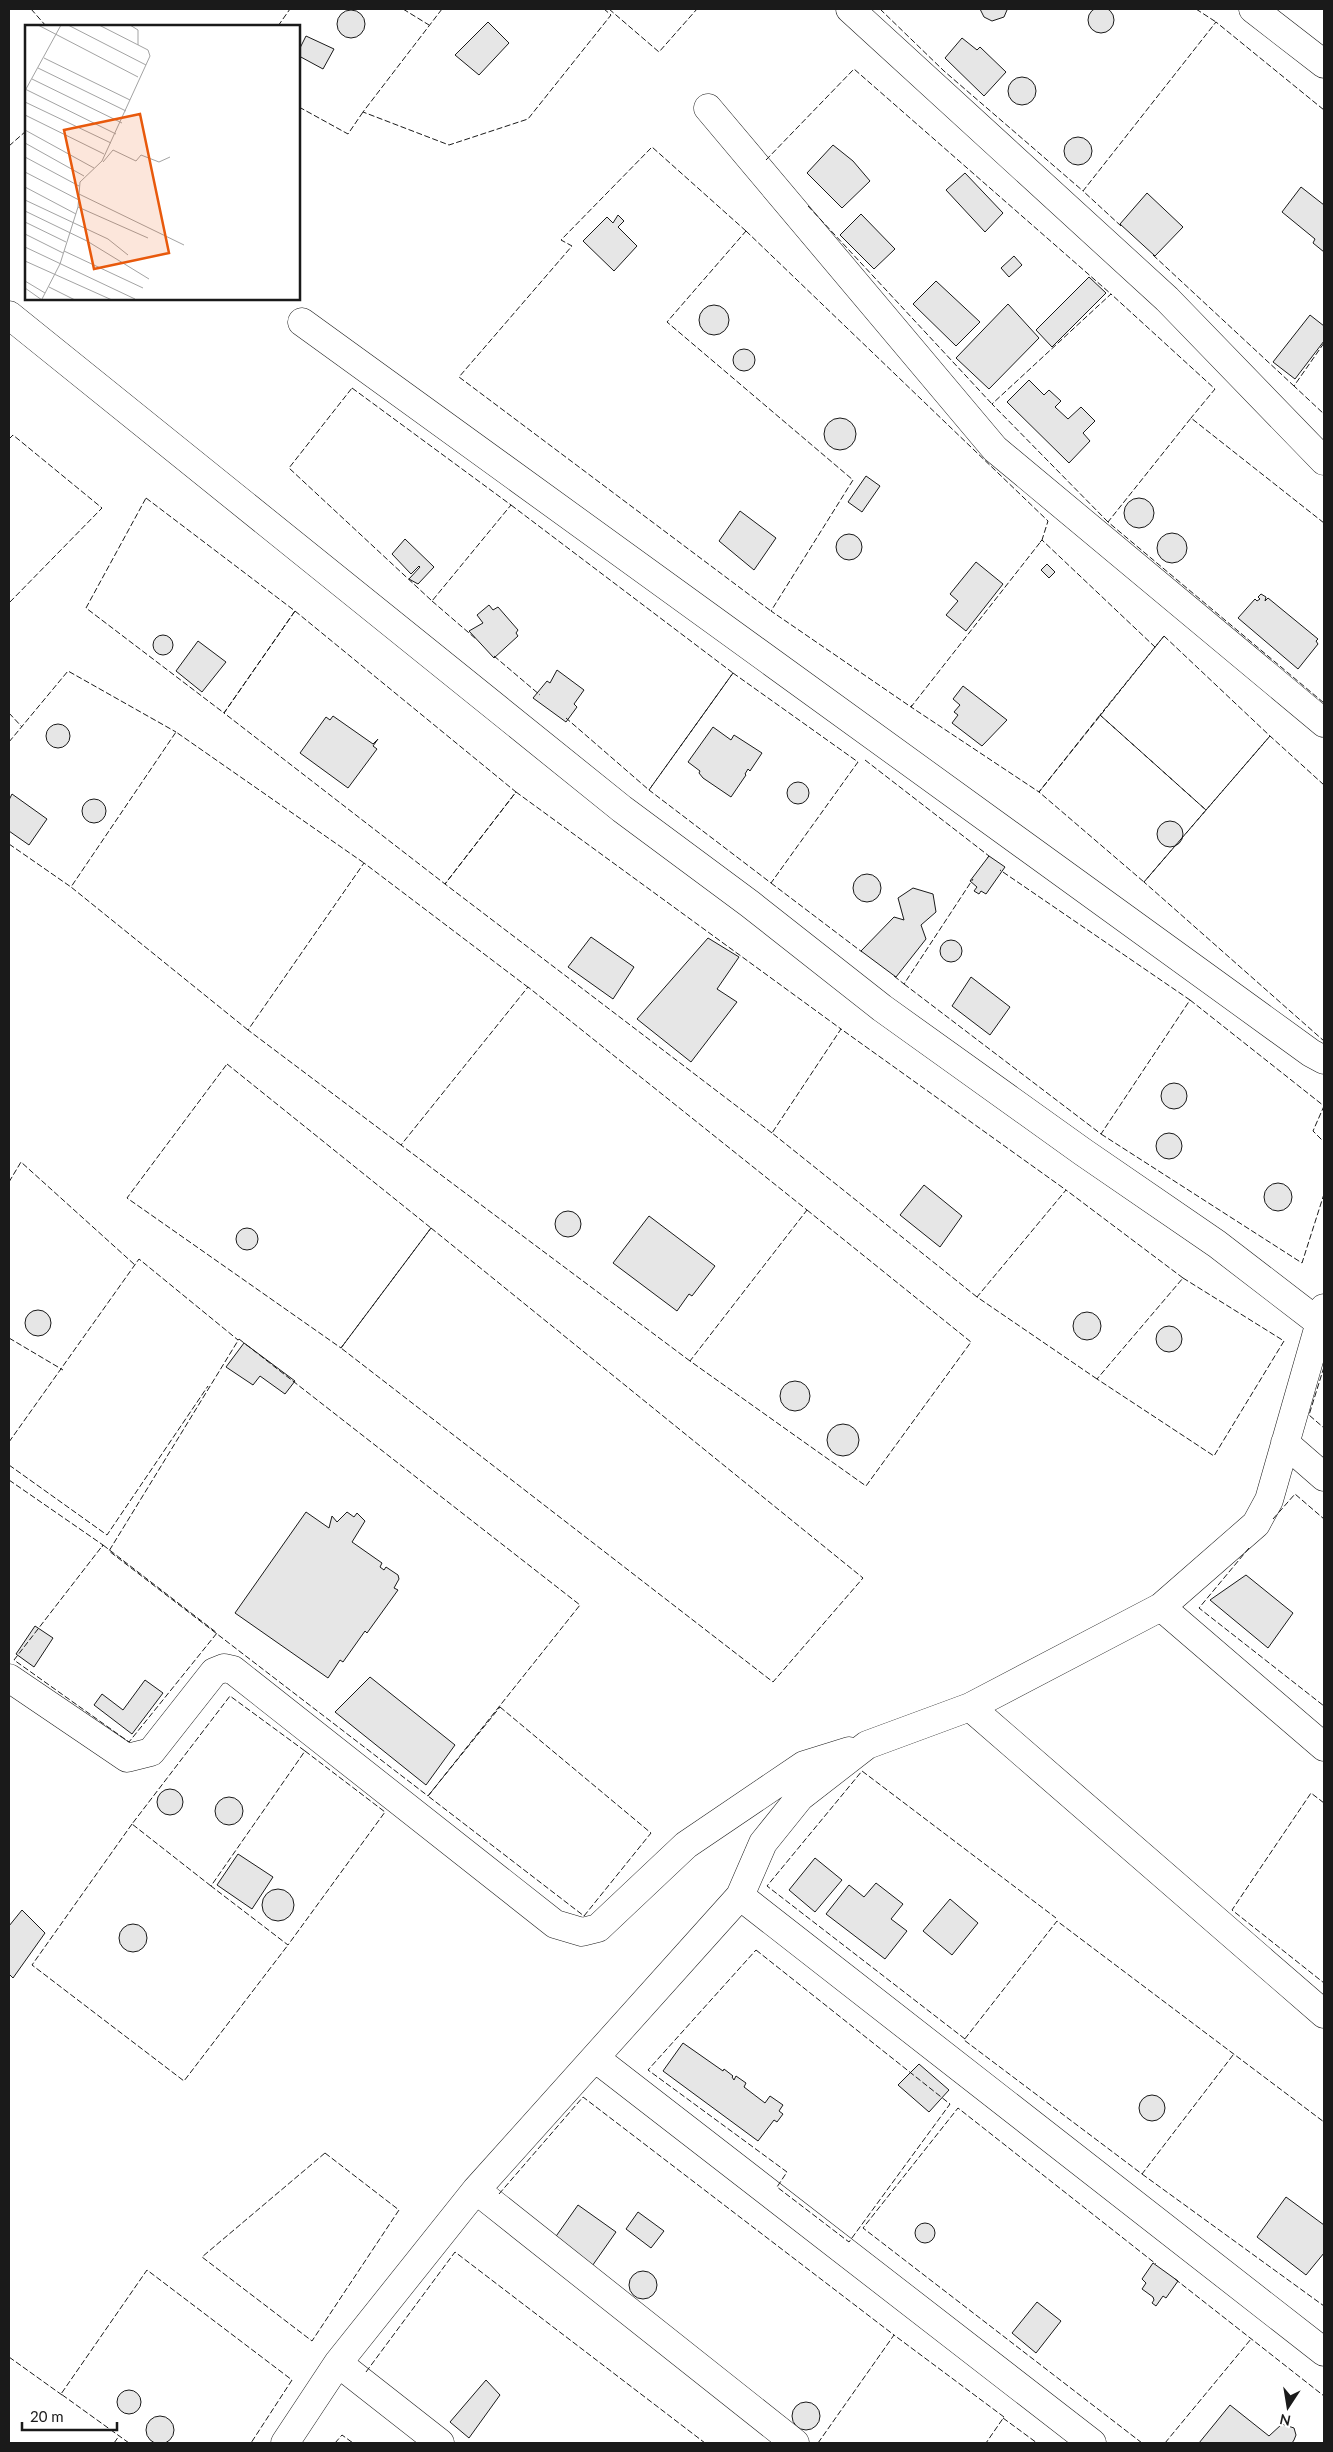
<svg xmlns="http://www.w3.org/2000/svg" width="1333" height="2452" viewBox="0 0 1333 2452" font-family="Lato,sans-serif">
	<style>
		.building { fill: #e6e6e6; stroke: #1a1a1a }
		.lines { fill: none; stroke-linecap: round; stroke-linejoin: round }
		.minor-casing { stroke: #1a1a1a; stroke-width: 29 }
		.minor { stroke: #fff; stroke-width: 28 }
		.fence { stroke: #1a1a1a; stroke-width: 1; stroke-dasharray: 6 2.5; stroke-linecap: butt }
		.inset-road { fill: none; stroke: #a3a3a3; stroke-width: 1 }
		.view { fill: #e8590c; fill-opacity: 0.15; stroke: #e8590c; stroke-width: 2.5 }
		.inset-edge { fill: none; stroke: #1a1a1a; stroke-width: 2.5 }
	</style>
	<rect width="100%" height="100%" fill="#fff"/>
	<path class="building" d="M1088 20a13 13 0 1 1 26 0a13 13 0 1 1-26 0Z
		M 980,9 L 1007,9 L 1007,10 L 1004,17 L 992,21 L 984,17 Z
		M337 24a14 14 0 1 1 28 0a14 14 0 1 1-28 0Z
		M 488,22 L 509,43 L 479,75 L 455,55 Z
		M 306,36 L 334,49 L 323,69 L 299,56 L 299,50 Z
		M 962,38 L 977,50 L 980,47 L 1006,72 L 984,96 L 945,58 Z
		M1008 91a14 14 0 1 1 28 0a14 14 0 1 1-28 0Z
		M1064 151a14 14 0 1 1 28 0a14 14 0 1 1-28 0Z
		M 833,145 L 853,161 L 870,181 L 842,208 L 807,173 Z
		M 965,173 L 1003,213 L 985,232 L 946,190 Z
		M 1301,187 L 1324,205 L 1324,252 L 1313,243 L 1315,239 L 1282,212 Z
		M 1147,193 L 1183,227 L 1155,256 L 1120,224 Z
		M 861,214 L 895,249 L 874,269 L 840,235 Z
		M 618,215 L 624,221 L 618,227 L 637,246 L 614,271 L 583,241 L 607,217 L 613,223 Z
		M 1014,256 L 1022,265 L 1009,277 L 1001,268 Z
		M 1089,277 L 1106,293 L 1052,347 L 1036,330 Z
		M 936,281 L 980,322 L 956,346 L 913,304 Z
		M 1008,304 L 1039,338 L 989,389 L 956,358 Z
		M699 320a15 15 0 1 1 30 0a15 15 0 1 1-30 0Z
		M 1310,315 L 1324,326 L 1324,341 L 1295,379 L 1273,362 Z
		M733 360a11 11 0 1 1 22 0a11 11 0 1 1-22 0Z
		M 1029,380 L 1044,395 L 1049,390 L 1061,401 L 1055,407 L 1068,419 L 1081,407 L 1095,421 L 1083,433 L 1090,441 L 1069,463 L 1007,402 Z
		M824 434a16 16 0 1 1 32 0a16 16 0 1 1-32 0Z
		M 866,476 L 880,486 L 862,512 L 848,502 Z
		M1124 513a15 15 0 1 1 30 0a15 15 0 1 1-30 0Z
		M 740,511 L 776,538 L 754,570 L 719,541 Z
		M1157 548a15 15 0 1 1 30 0a15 15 0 1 1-30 0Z
		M836 547a13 13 0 1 1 26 0a13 13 0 1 1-26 0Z
		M 405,539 L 434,567 L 418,584 L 409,579 L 420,567 L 419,566 L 411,574 L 392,554 Z
		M 976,562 L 1003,584 L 966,631 L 946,615 L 958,601 L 950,594 Z
		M 1047,564 L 1055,572 L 1049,578 L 1041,570 Z
		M 1261,594 L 1266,597 L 1265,601 L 1268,598 L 1318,639 L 1316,641 L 1318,644 L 1298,669 L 1238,618 L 1255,599 L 1257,601 L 1260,599 L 1258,597 Z
		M 489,605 L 493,610 L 498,607 L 518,630 L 516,633 L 518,636 L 494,658 L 469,631 L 483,623 L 477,615 Z
		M153 645a10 10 0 1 1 20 0a10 10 0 1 1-20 0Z
		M 198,641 L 226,662 L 202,692 L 176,671 Z
		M 557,670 L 584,690 L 574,704 L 577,707 L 566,722 L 533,698 L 547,681 L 550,683 Z
		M 963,686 L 1007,720 L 982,746 L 952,723 L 958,715 L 954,712 L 960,705 L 953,699 Z
		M 333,716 L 373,744 L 378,739 L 373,746 L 377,749 L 348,788 L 300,753 L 326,717 L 330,720 Z
		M46 736a12 12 0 1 1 24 0a12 12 0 1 1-24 0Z
		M 713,727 L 731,740 L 734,735 L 762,753 L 750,771 L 748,769 L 745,774 L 746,775 L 731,797 L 703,778 L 699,773 L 700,771 L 688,762 Z
		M787 793a11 11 0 1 1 22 0a11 11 0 1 1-22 0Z
		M 12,794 L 47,819 L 29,845 L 9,831 L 9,800 Z
		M82 811a12 12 0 1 1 24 0a12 12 0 1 1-24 0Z
		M1157 834a13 13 0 1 1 26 0a13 13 0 1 1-26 0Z
		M 989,856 L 1005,867 L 986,894 L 981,891 L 979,894 L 974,891 L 977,887 L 970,881 Z
		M853 888a14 14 0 1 1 28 0a14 14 0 1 1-28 0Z
		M 913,888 L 933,894 L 936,912 L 921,925 L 926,939 L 896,977 L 861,951 L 894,917 L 904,920 L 898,898 Z
		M 591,937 L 634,967 L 613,999 L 568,967 Z
		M 708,938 L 739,957 L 717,989 L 737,1002 L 691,1062 L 637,1019 Z
		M940 951a11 11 0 1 1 22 0a11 11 0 1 1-22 0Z
		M 971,977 L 1010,1007 L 990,1035 L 952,1006 Z
		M1161 1096a13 13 0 1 1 26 0a13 13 0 1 1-26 0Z
		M1156 1146a13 13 0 1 1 26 0a13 13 0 1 1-26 0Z
		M1264 1197a14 14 0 1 1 28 0a14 14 0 1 1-28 0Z
		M 924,1185 L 962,1216 L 940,1247 L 900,1215 Z
		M555 1224a13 13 0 1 1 26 0a13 13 0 1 1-26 0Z
		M 649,1216 L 715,1266 L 692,1296 L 689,1294 L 677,1311 L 613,1263 Z
		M236 1239a11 11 0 1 1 22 0a11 11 0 1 1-22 0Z
		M25 1323a13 13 0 1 1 26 0a13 13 0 1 1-26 0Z
		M1073 1326a14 14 0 1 1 28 0a14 14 0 1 1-28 0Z
		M1156 1339a13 13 0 1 1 26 0a13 13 0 1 1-26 0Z
		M 244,1343 L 295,1381 L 285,1394 L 260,1376 L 253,1385 L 226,1367 Z
		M780 1396a15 15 0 1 1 30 0a15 15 0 1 1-30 0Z
		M827 1440a16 16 0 1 1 32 0a16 16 0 1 1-32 0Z
		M 306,1512 L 329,1528 L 332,1516 L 337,1522 L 347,1512 L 354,1517 L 357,1513 L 365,1521 L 352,1542 L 382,1563 L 380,1567 L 384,1570 L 386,1567 L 398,1575 L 399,1579 L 394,1588 L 398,1590 L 367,1633 L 365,1631 L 343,1662 L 340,1660 L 328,1678 L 235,1613 Z
		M 1246,1575 L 1293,1613 L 1268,1648 L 1210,1600 Z
		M 35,1626 L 53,1638 L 34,1667 L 16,1654 Z
		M 370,1677 L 455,1745 L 426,1785 L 335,1712 Z
		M 145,1680 L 163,1693 L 132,1734 L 94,1705 L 102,1694 L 123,1710 Z
		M157 1802a13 13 0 1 1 26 0a13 13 0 1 1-26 0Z
		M215 1811a14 14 0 1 1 28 0a14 14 0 1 1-28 0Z
		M 238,1854 L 273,1877 L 252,1909 L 217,1885 Z
		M 815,1858 L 842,1880 L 815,1912 L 789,1890 Z
		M 876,1883 L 903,1904 L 891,1919 L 907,1931 L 885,1959 L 826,1914 L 849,1885 L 864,1897 Z
		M262 1905a16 16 0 1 1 32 0a16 16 0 1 1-32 0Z
		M 950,1899 L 978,1923 L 952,1955 L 923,1931 Z
		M 22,1910 L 45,1933 L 13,1978 L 9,1974 L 9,1926 Z
		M119 1938a14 14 0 1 1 28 0a14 14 0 1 1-28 0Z
		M 683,2043 L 723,2071 L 724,2069 L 733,2076 L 732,2077 L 734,2080 L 736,2076 L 746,2083 L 744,2087 L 765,2103 L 770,2096 L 783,2105 L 779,2111 L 783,2114 L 777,2122 L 774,2120 L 758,2141 L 663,2071 Z
		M 919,2064 L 949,2090 L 929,2112 L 898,2085 Z
		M1139 2108a13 13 0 1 1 26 0a13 13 0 1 1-26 0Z
		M 1286,2197 L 1324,2225 L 1324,2253 L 1306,2275 L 1257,2237 Z
		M 578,2205 L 616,2232 L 590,2269 L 552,2242 Z
		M 638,2212 L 664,2231 L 651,2248 L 626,2229 Z
		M915 2233a10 10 0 1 1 20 0a10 10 0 1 1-20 0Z
		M 1153,2263 L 1178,2281 L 1166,2298 L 1163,2296 L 1156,2306 L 1152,2303 L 1154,2300 L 1153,2297 L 1142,2289 L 1146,2283 L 1142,2279 Z
		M629 2285a14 14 0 1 1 28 0a14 14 0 1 1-28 0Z
		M 1037,2302 L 1061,2321 L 1036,2353 L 1012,2333 Z
		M 486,2380 L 500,2395 L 469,2438 L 450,2422 Z
		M117 2402a12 12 0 1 1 24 0a12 12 0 1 1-24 0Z
		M792 2416a14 14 0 1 1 28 0a14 14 0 1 1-28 0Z
		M 1230,2405 L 1269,2436 L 1282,2424 L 1294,2428 L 1296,2435 L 1294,2440 L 1292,2443 L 1199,2443 Z
		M146 2430a14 14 0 1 1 28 0a14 14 0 1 1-28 0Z"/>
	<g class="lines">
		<g class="minor-casing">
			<path id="minor" d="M 850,9 L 1167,299 L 1324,461
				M 1253,9 L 1324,64
				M 708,108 L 995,449 L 1324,723
				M 9,315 L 622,809 L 750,904 L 882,1008 L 1083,1152 L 1217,1244 L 1321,1324
				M 302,322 L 1311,1053 L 1324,1060
				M 1285,1443 L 1324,1477
				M 1161,1607 L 1324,1747
				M 9,1678 L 127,1758 L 151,1752 L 214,1672 L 224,1668 L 233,1670 L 555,1924 L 582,1932 L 598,1928 L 686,1845 L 804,1765 L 849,1751
				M 970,1707 L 1324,2014
				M 740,1896 L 1324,2352
				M 595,2058 L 1092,2443
				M 476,2190 L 795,2443
				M 338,2363 L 440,2443
				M 285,2443 L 338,2363 L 476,2190 L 740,1896 L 763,1843 L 800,1797 L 867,1745 L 970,1707 L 1161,1607 L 1256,1524 L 1269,1500 L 1324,1308"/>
		</g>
		<use href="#minor" class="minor"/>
		<path class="fence" d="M 31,9 L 46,26
			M 403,9 L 429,25
			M 442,9 L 363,112 L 449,145 L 528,119 L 611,15 L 604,9
			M 609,9 L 659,52 L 697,9
			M 880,9 L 944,71 L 1083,191
			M 1196,9 L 1216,22
			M 278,26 L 290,9
			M 299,107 L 348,134 L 363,112
			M 9,146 L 26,131
			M 766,160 L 854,69 L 1111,294
			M 808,206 L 992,404
			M 1121,226 L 1083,191 L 1216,22 L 1324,110
			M 746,231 L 1048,521 L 1042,540 L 911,707 L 771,611 L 853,480 L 667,322 Z
			M 746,231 L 652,147 L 561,240 L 572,246 L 459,377 L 771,611
			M 1153,255 L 1294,386
			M 1324,343 L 1294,386 L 1324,414
			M 352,388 L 511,505 L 432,601 L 289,468 Z
			M 9,439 L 13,435 L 102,508 L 9,603
			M 146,498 L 295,611 L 224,713 L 86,608 Z
			M 511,505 L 733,673 L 649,790 L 566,718
			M 1108,522 L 992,404 L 1111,294 L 1215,389 L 1191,418
			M 1324,523 L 1191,418 L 1108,522 L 1324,703
			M 1040,542 L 1042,540 L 1155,647
			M 432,601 L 476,639
			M 295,611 L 516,792 L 445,884 L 224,713 Z
			M 1164,636 L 1270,736 L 1206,810 L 1100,715 Z
			M 494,656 L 540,695
			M 733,673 L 858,762 L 771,883 L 649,790 Z
			M 912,705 L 911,707 L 1039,792 L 1164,636
			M 9,713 L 22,727
			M 1100,715 L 1206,810 L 1144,882 L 1039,792 Z
			M 9,742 L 68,671 L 176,732
			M 865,760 L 989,856 L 987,858
			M 1324,785 L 1270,736 L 1144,882 L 1324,1041
			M 9,844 L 71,887
			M 771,883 L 862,952
			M 894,976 L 904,984 L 973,879
			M 904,984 L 1101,1134 L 1190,1000 L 1000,870
			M 1190,1000 L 1324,1106 L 1313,1131 L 1324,1142
			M 248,1030 L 71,887 L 176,732 L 364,863
			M 227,1064 L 431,1228 L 341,1348 L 127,1198 Z
			M 772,1133 L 445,884 L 516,792 L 841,1029
			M 1101,1134 L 1302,1263 L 1324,1194
			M 401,1145 L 248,1030 L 364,863 L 529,988
			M 9,1182 L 21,1162 L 135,1265
			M 807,1210 L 971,1342 L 866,1486 L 690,1361 Z
			M 431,1228 L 863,1578 L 773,1682 L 341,1348 Z
			M 1183,1278 L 1284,1341 L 1214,1456 L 1097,1379 Z
			M 977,1297 L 772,1133 L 841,1029 L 1066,1190
			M 9,1338 L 63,1370
			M 239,1339 L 580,1605 L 428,1796 L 109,1551 Z
			M 690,1361 L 401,1145 L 528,987 L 807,1210
			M 1324,1367 L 1309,1415 L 1324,1428
			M 1097,1379 L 977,1297 L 1066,1190 L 1183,1278
			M 9,1442 L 139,1259 L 238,1340
			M 9,1465 L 107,1535 L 208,1386
			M 9,1480 L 103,1545 L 102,1547
			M 1273,1519 L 1295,1494 L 1324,1519
			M 103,1545 L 217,1633 L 129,1742 L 14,1660 Z
			M 1249,1548 L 1199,1608 L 1324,1706
			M 500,1707 L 651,1833 L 584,1916 L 428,1796 Z
			M 305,1751 L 385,1812 L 288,1945 L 211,1886 Z
			M 1324,1803 L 1311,1793 L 1232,1910 L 1324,1983
			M 132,1824 L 32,1965 L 184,2081 L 288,1945
			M 211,1886 L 132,1824 L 230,1696 L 305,1751
			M 756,1950 L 950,2104 L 849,2242 L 777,2187 L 787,2172 L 648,2070 Z
			M 965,2039 L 767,1886 L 862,1771 L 1056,1918
			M 1233,2055 L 1142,2174 L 964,2040 L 1057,1921 L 1324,2122
			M 325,2153 L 399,2210 L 312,2341 L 202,2257 Z
			M 1142,2174 L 1324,2306
			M 499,2194 L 583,2097 L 894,2335
			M 1175,2279 L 1324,2396
			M 9,2357 L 62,2395
			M 366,2372 L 455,2252 L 705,2443
			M 1003,2418 L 1037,2443
			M 114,2443 L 119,2436
			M 129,2443 L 61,2394 L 147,2270 L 292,2380 L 251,2443
			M 335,2443 L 342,2435 L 353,2443
			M 818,2443 L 894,2335 L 1004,2417 L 986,2443
			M 1142,2443 L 863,2228 L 958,2108 L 1156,2264
			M 1165,2443 L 1251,2339"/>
	</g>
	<g transform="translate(25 25)">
		<rect width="275" height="275" fill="#fff"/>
		<path class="inset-road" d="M 13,0 L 113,52M 43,0 L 121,40M 105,0 L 113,5 L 113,20M 19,33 L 105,75M 13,43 L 101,86M 7,54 L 97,98M 0,64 L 91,109M 1,64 L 36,0M 0,77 L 86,118M 0,90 L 79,129M 0,105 L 69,143M 0,118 L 59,151M 0,132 L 54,161M 78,137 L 88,125 L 111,136 L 116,130 L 134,137 L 145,132M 0,147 L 54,175M 0,162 L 51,189M 54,169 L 159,220M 0,175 L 83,214 L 103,230M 53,182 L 123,213M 0,186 L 62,216 L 124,254M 0,197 L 41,217M 0,209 L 38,228M 0,222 L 110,274M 39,226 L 118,263M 0,236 L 87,275M 0,256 L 20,268M 24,262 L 50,275M 0,263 L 17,275M 17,274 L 35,239 L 53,182 L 55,157 L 77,136 L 125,31 L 123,25 L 74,0"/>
		<path class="view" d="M 115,89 L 144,228 L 69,244 L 39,105 Z"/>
		<rect width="275" height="275" class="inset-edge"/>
	</g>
	<rect width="1333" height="2452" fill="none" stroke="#1a1a1a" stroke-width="20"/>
	<g transform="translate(1288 2407) rotate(192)" stroke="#ffffff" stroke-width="4" paint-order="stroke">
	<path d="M0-4L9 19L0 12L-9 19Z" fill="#1a1a1a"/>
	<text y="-8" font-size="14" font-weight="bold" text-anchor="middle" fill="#1a1a1a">N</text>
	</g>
	<path d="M22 2422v8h95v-8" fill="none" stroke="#1a1a1a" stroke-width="2.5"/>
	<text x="30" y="2422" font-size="15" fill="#1a1a1a" stroke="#ffffff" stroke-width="4" paint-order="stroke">20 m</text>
</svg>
